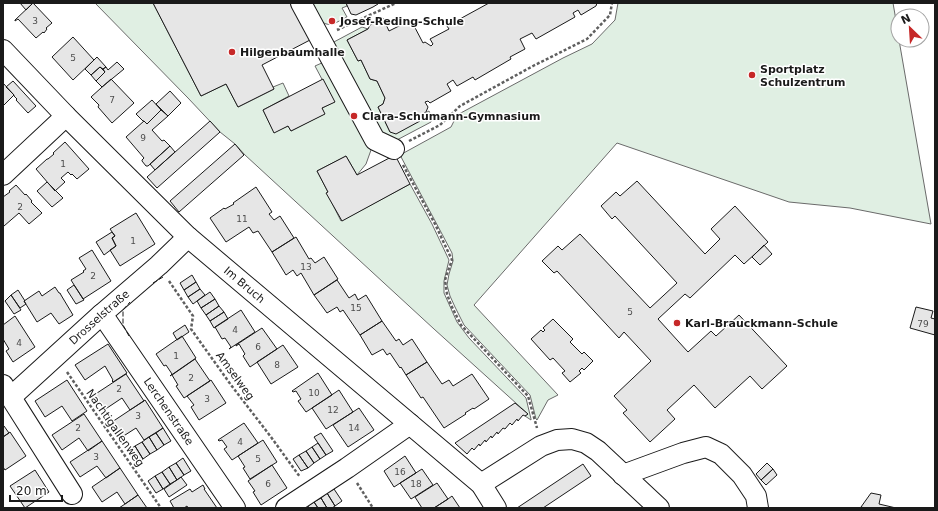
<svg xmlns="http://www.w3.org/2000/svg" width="938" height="511" viewBox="0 0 938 511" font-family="'DejaVu Sans',sans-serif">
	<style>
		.green { fill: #e0efe3; stroke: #6a6a6a }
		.building { fill: #e6e6e6; stroke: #1a1a1a }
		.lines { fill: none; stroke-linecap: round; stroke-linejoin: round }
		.minor-casing { stroke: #1a1a1a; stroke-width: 22 }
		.path { stroke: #5f5f5f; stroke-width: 2.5; stroke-dasharray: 3 2; stroke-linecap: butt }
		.minor { stroke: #fff; stroke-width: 20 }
		.fence { stroke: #1a1a1a; stroke-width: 1; stroke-dasharray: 5 2; stroke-linecap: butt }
		.poi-dot { fill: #c62828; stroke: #fff; stroke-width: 1.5 }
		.labels { text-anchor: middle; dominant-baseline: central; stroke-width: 3; stroke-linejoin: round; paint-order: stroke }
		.number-label { font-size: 9px; fill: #4d4d4d }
		.poi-label { font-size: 11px; font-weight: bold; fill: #1a1a1a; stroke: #fff; text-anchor: start }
		.street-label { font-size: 11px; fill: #1a1a1a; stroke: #fff }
	</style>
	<rect width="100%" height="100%" fill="#fff"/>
	<path class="green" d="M 95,3 L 153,3 L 201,96 L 226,84 L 238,107 L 274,89 L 273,87 L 283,83 L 289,96 L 263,110 L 274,132 L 288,126 L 291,131 L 324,114 L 322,108 L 334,102 L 315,66 L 324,62 L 360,132 L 371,150 L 366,164 L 357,175 L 346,156 L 317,171 L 328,192 L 327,193 L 341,221 L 410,184 L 432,224 L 449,260 L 444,281 L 444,293 L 457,322 L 469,338 L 526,398 L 531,419 L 531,420 L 525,416 L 528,414 L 434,329 L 245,155 L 235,144 L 220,132 L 188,98 Z
		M 311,3 L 346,3 L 347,6 L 342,8 L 347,17 C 342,19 337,23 332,24 C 320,27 315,11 311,3 Z
		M 618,3 L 893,3 L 898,32 L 898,40 L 899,40 L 931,224 L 850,208 L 789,202 L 617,143 L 474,305 L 558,395 L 548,400 L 537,420 L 536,419 L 530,395 L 464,325 L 455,307 L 450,296 L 447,285 L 449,274 L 453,261 L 452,253 L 442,234 L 400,155 L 451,127 L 457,115 L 563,58 L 592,44 L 615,20 Z
		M 362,27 L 368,29 L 347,40 L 358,61 L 361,60 L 370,79 L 377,81 L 385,98 L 383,104 L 378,107 L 390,132 L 420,121 L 418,117 L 429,111 L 432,118 L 431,122 L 395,141 L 387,141 L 332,43 Z"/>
	<path class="building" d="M 20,3 L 35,3 L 34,4 L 33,3 L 26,10 Z
		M 33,3 L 52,23 L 46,28 L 47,29 L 44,33 L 43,32 L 36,38 L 18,19 L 15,21 L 15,20 Z
		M 153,3 L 290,3 L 310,40 L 262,65 L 274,89 L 238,107 L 226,84 L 201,96 Z
		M 346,3 L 378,3 L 378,4 L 373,7 L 356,15 L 351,14 Z
		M 489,3 L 597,3 L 596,6 L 581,15 L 578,10 L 573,13 L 575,17 L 536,39 L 532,33 L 520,39 L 525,49 L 510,57 L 511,59 L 475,80 L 473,77 L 457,86 L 453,80 L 447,84 L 451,91 L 430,103 L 428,101 L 425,102 L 428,107 L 426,112 L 418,117 L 420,121 L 396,134 L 390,132 L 378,107 L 383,104 L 385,98 L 377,81 L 370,79 L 361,60 L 358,61 L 347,40 L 368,29 L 370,25 L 383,18 L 389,31 L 411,20 L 423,43 L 425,42 L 431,46 L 433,44 L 430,39 L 449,29 L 447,26 Z
		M 73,37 L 94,60 L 73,80 L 52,57 Z
		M 97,57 L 106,67 L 103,69 L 100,67 L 91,75 L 85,69 Z
		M 117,62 L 124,69 L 102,87 L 96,81 L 105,72 L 103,69 L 106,67 L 108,70 Z
		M 100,67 L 105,72 L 96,81 L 91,75 Z
		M 111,79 L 134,103 L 112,123 L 98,107 L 99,105 L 91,97 Z
		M 323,79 L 335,102 L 322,108 L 325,114 L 291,131 L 288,126 L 274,133 L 263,110 Z
		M 13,81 L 36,106 L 28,113 L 16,100 L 17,99 L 14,96 L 14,95 L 6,87 Z
		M 3,83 L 14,95 L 3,106 Z
		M 170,91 L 181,103 L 168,116 L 156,104 Z
		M 152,100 L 161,110 L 147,124 L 144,121 L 143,121 L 136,114 Z
		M 161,110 L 168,116 L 152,130 L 162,141 L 164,140 L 170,146 L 148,166 L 146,166 L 142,161 L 142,160 L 144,158 L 126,137 L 144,121 L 147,124 Z
		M 210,121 L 220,132 L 157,188 L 147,177 Z
		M 65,142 L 89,169 L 77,179 L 72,174 L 71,175 L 68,172 L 61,178 L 65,182 L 55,191 L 36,169 L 47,159 L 48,159 L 54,154 L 53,153 Z
		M 235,144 L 244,155 L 179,212 L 170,201 Z
		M 170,146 L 175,152 L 155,170 L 150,164 Z
		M 395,155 L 410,184 L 342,221 L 326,193 L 328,192 L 317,171 L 346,156 L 357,175 Z
		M 637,181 L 705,254 L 720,239 L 711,229 L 735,206 L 768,242 L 744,264 L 735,255 L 690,298 L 685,294 L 658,319 L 688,352 L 711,331 L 716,336 L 739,315 L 787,366 L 762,389 L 750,376 L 715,408 L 694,385 L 667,410 L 675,419 L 650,442 L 623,413 L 627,410 L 614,396 L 651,361 L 624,332 L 619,338 L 557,271 L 554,273 L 542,261 L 558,246 L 562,250 L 580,234 L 650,308 L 677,283 L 615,216 L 612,219 L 601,206 L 616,192 L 620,196 Z
		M 47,182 L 63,198 L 52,207 L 37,191 Z
		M 16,185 L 25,195 L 26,194 L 32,201 L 31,202 L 42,213 L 29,224 L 19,213 L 4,226 L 3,225 L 3,197 L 10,192 L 9,191 Z
		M 256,187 L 272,212 L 269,214 L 274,220 L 280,216 L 294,238 L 272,252 L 258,231 L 253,233 L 249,227 L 226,242 L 210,218 L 224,208 L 225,209 L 234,204 L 233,203 Z
		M 136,213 L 155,244 L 120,266 L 110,250 L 116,246 L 112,238 L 115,236 L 110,229 Z
		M 112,232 L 115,236 L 112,238 L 116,246 L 104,255 L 96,242 Z
		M 296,237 L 309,259 L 311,258 L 315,263 L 324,257 L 338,279 L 314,295 L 301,273 L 297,276 L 293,270 L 286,275 L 272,252 Z
		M 764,245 L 772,254 L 760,265 L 752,257 Z
		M 92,250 L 111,281 L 83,299 L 71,280 L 84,272 L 83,271 L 86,269 L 79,258 Z
		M 192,275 L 196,282 L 184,290 L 180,283 Z
		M 337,280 L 349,298 L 355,294 L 358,300 L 366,295 L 382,321 L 360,335 L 343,310 L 340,312 L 337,307 L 327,313 L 314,295 Z
		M 196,282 L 200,289 L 188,297 L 184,290 Z
		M 74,285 L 84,300 L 76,304 L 67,290 Z
		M 55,287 L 59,293 L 60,293 L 61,295 L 73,315 L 59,324 L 51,313 L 37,322 L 24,301 L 39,291 L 42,296 Z
		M 200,289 L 205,295 L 193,304 L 188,297 Z
		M 18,290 L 25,301 L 24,301 L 26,304 L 20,308 L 11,295 Z
		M 210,292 L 215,299 L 201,308 L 197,301 Z
		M 11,295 L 21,310 L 14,314 L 5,301 Z
		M 215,299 L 219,306 L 206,315 L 201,308 Z
		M 219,306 L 224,312 L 210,321 L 206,315 Z
		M 916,307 L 933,311 L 931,318 L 935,319 L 935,335 L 910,328 Z
		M 241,310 L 255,332 L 229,349 L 231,347 L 225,338 L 222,339 L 215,327 Z
		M 224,312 L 228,319 L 214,328 L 210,321 Z
		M 15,316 L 35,347 L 13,362 L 6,351 L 9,349 L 3,339 L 3,325 Z
		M 553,319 L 573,339 L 570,342 L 582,354 L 584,352 L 593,361 L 584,370 L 582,368 L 579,371 L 581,373 L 570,382 L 562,373 L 565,371 L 553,358 L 550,360 L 531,339 L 541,330 L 543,332 L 545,330 L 543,328 Z
		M 382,321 L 396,341 L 399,339 L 403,345 L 412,339 L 427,362 L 406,375 L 401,367 L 400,368 L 390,353 L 387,355 L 383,349 L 372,355 L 360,335 Z
		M 185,325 L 189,332 L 177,340 L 173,333 Z
		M 262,328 L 277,349 L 250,367 L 243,356 L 245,354 L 239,344 L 236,346 L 236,345 Z
		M 182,336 L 196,358 L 170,376 L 172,374 L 166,365 L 164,366 L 156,354 Z
		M 108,344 L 127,373 L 113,382 L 112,381 L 113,380 L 105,366 L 85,380 L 75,365 Z
		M 283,345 L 298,367 L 271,384 L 257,362 Z
		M 195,359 L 210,381 L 184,398 L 176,386 L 178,385 L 172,375 Z
		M 427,362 L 442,384 L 449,380 L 453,386 L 472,374 L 489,399 L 474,409 L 473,408 L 465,413 L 466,414 L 444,428 L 423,397 L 421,398 L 406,375 Z
		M 318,373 L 332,395 L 306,412 L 298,401 L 301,399 L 296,391 L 293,392 L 292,391 Z
		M 126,374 L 144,401 L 130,410 L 122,398 L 104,410 L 94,395 Z
		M 67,380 L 87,411 L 72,421 L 62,406 L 45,417 L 35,401 Z
		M 211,380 L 226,403 L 199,420 L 191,407 L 194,405 L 187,396 Z
		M 339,390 L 353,412 L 326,429 L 312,408 Z
		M 145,400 L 163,428 L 144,440 L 136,428 L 122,437 L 112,422 Z
		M 515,403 L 528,414 L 525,416 L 523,415 L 518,421 L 517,419 L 512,425 L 510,423 L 505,429 L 503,428 L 498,434 L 497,432 L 492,438 L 491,436 L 486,442 L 485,440 L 480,446 L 479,444 L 474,450 L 472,448 L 467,454 L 456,444 L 455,443 Z
		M 359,408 L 374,430 L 348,447 L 333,425 Z
		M 84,414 L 102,441 L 88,451 L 79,438 L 62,450 L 52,435 Z
		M 244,423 L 258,443 L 232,460 L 224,449 L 227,447 L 222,440 L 219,441 L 218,440 Z
		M 4,426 L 9,433 L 3,437 L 3,427 Z
		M 163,428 L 171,441 L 164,445 L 156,433 Z
		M 10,432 L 26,456 L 5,470 L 3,467 L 3,437 Z
		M 156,433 L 164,445 L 157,450 L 149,437 Z
		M 321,433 L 333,451 L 326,455 L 314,437 Z
		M 149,437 L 157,450 L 150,454 L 142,442 Z
		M 263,440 L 277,462 L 250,479 L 243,468 L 245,467 L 238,456 Z
		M 102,441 L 120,468 L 106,478 L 97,466 L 80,477 L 70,462 Z
		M 142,442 L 150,454 L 143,459 L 135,446 Z
		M 318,443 L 326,455 L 320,459 L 312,447 Z
		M 135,446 L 143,459 L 136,464 L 128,451 Z
		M 312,447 L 320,459 L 314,463 L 306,451 Z
		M 306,451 L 314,463 L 308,468 L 299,455 Z
		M 299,455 L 308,468 L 301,471 L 293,459 Z
		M 405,456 L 416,473 L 394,487 L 384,471 Z
		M 183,458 L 191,471 L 184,475 L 176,463 Z
		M 176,463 L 184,475 L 177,480 L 169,467 Z
		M 767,463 L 773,469 L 761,480 L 756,474 Z
		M 583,464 L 591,476 L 543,508 L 517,508 Z
		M 272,465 L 287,488 L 261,505 L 253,492 L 255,491 L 248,481 Z
		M 169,467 L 177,480 L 170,484 L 162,472 Z
		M 120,468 L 138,495 L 125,504 L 117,492 L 102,502 L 92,487 Z
		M 422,469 L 433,485 L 411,499 L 400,483 Z
		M 773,469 L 777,475 L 766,485 L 761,480 Z
		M 35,470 L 49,492 L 25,508 L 10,486 Z
		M 162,472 L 170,484 L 163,489 L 155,476 Z
		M 155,476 L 163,489 L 156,493 L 148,481 Z
		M 181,477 L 187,485 L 169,497 L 164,489 Z
		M 437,483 L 448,499 L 434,508 L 422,508 L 415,497 Z
		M 203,485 L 205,489 L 204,489 L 217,508 L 188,508 L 187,506 L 184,508 L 174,508 L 170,501 L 190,489 L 192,492 Z
		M 334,489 L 342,501 L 335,506 L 327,493 Z
		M 327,493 L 335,506 L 332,508 L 327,508 L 321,498 Z
		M 871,493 L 881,495 L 879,504 L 896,508 L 865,508 L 861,507 Z
		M 138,495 L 147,508 L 119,508 L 125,504 Z
		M 452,496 L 460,508 L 434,508 L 448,499 Z
		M 321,498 L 327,508 L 318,508 L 314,502 Z
		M 314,502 L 318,508 L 309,508 L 308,506 Z"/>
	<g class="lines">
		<g class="minor-casing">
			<g id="minor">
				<path d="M 301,3 L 375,140 L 394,149"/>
				<path id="s1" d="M 3,50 L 66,116 L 188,237 L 481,484 L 496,508"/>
				<path d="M 3,175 L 66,116"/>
				<path id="s2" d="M 102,314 L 235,508"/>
				<path d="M 3,385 L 72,494"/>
				<path id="s3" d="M 11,397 L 102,314 L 159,265 L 188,237"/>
				<path d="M 623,475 L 683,453 L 706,447 L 721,454 L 742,475 L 756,496 L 758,508"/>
				<path d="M 481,484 L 541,446 L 557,440 L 572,439 L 586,443 L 598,451 L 659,508"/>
				<path d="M 286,508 L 347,468 L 410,424"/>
			</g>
		</g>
		<path class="path" d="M 337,30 L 396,3
			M 409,141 L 440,125 L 460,106 L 533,66 L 587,39 L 610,15 L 612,3
			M 403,165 L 435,224 L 452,260 L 448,271 L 445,280 L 447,294 L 451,305 L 461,325 L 528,396 L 537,428
			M 169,281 L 193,316 L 191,329 L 231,385 L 271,437 L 300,477
			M 67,372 L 161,508
			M 357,483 L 373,508"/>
		<use href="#minor" class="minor"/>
		<path class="fence" d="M 153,283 L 163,277
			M 129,336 L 123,325 L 123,310 L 130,302"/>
	</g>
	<g class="poi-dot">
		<circle cx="332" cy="21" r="4"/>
		<circle cx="232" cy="52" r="4"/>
		<circle cx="752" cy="75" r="4"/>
		<circle cx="354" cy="116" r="4"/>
		<circle cx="677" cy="323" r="4"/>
	</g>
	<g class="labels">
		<g class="number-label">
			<text x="35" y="21">3</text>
			<text x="73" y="58">5</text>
			<text x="112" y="100">7</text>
			<text x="143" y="138">9</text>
			<text x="63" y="164">1</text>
			<text x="20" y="207">2</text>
			<text x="242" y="219">11</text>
			<text x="133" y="241">1</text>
			<text x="306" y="267">13</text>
			<text x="93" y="276">2</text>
			<text x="356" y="308">15</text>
			<text x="630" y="312">5</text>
			<text x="923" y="324">79</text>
			<text x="235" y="330">4</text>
			<text x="19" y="343">4</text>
			<text x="258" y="347">6</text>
			<text x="176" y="356">1</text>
			<text x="277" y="365">8</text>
			<text x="191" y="378">2</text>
			<text x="119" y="389">2</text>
			<text x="314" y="393">10</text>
			<text x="207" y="399">3</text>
			<text x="333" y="410">12</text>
			<text x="138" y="416">3</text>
			<text x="78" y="428">2</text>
			<text x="354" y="428">14</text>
			<text x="240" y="442">4</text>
			<text x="96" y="457">3</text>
			<text x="258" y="459">5</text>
			<text x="400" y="472">16</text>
			<text x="268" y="484">6</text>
			<text x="416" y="484">18</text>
		</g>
		<g class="poi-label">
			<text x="340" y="21">Josef-Reding-Schule</text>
			<text x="240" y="52">Hilgenbaumhalle</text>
			<text x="760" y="69">Sportplatz<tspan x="760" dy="13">Schulzentrum</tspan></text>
			<text x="362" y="116">Clara-Schumann-Gymnasium</text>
			<text x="685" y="323">Karl-Brauckmann-Schule</text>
		</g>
		<g class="street-label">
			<text stroke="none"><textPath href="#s1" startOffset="337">Im Bruch</textPath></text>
			<text stroke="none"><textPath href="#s3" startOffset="119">Drosselstraße</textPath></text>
			<text transform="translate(235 376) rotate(54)">Amselweg</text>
			<text stroke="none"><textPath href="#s2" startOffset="118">Lerchenstraße</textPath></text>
			<text transform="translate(115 428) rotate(55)">Nachtigallenweg</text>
		</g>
	</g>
	<rect width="938" height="511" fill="none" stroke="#1a1a1a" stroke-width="8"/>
	<g transform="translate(910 28) rotate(335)"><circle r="19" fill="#ffffff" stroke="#a3a3a3"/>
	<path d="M0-3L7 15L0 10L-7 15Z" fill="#c62828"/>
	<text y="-6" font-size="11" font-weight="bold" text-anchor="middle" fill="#1a1a1a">N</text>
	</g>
	<path d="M10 495v6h52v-6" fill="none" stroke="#1a1a1a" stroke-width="2"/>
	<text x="16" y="495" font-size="12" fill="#1a1a1a" stroke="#ffffff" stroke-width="3" paint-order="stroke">20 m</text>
</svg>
